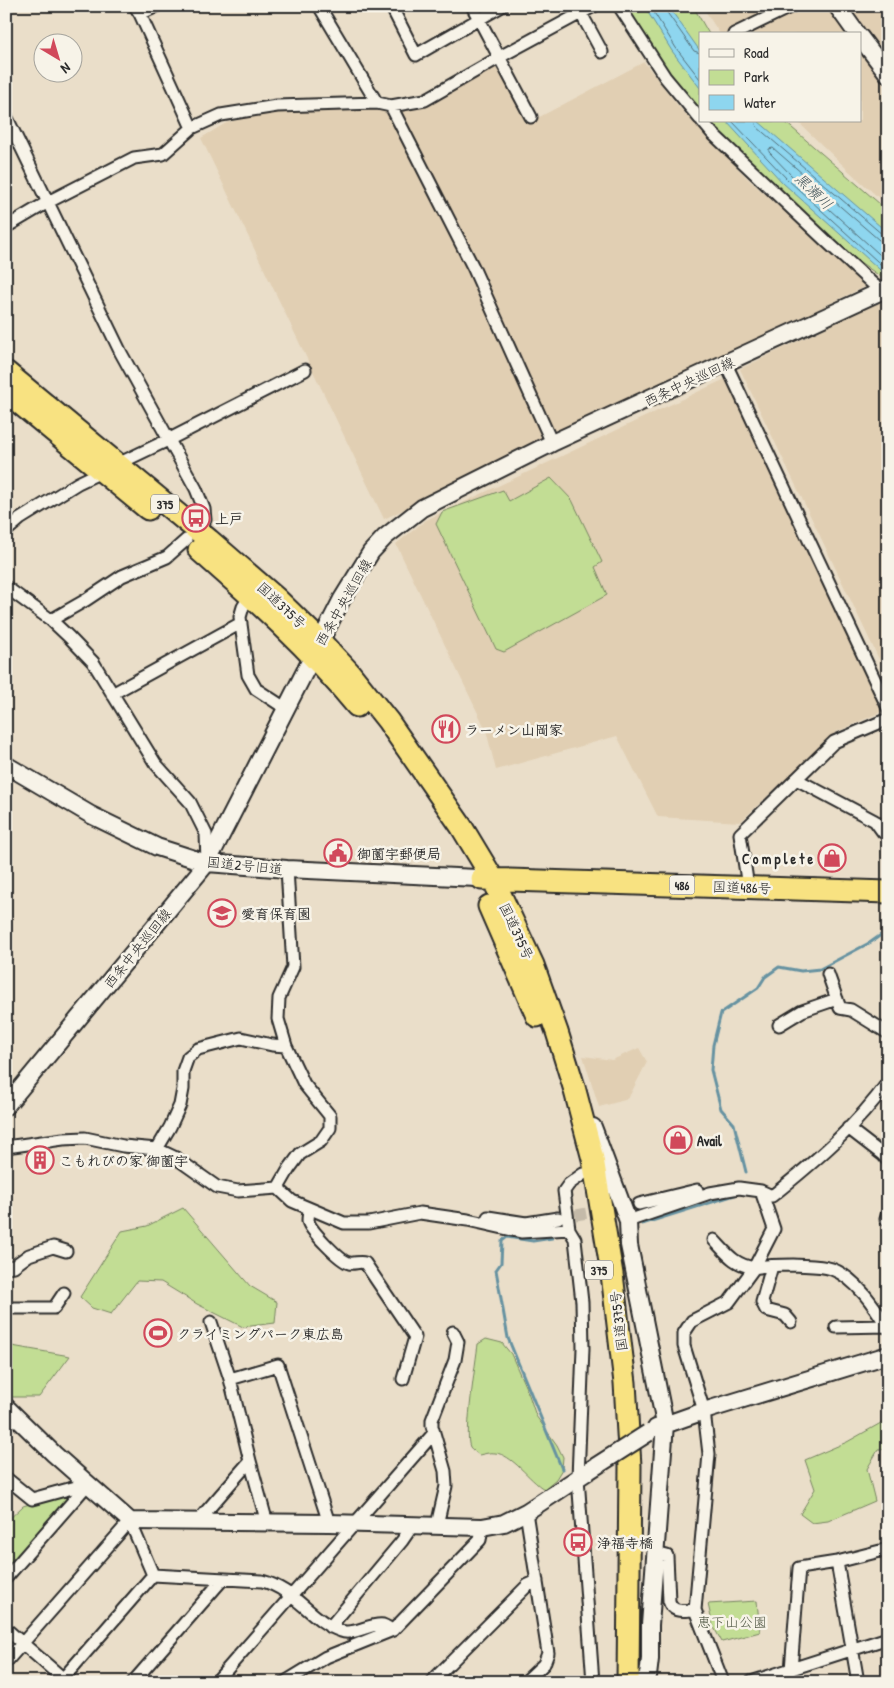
<svg xmlns="http://www.w3.org/2000/svg" width="894" height="1688" viewBox="0 0 894 1688" font-family="'Patrick Hand','Klee One',sans-serif">
	<style>
		.built { fill: #e1cfb3 }
		.green { fill: #c2dd94; stroke: #768460 }
		.water { fill: #8ed6ef; stroke: #6692a1 }
		.lines { fill: none; stroke-linecap: round; stroke-linejoin: round }
		.shore { stroke: #536f79; stroke-width: 1 }
		.stream { stroke: #6692a1; stroke-width: 3 }
		.street-tunnel { stroke: #c4baa9; stroke-width: 11; stroke-dasharray: 11 5.5; stroke-linecap: butt }
		.street-casing { stroke: #2b2b2b; stroke-width: 15 }
		.secondary-casing { stroke: #2b2b2b; stroke-width: 20 }
		.highway-casing { stroke: #2b2b2b; stroke-width: 25 }
		.street { stroke: #f7f3e8; stroke-width: 11 }
		.secondary { stroke: #f7f3e8; stroke-width: 16 }
		.highway { stroke: #f8e281; stroke-width: 21 }
		.secondary-bridge-casing { stroke: #2b2b2b; stroke-width: 20; stroke-linecap: butt }
		.secondary-bridge { stroke: #f7f3e8; stroke-width: 16 }
		.labels { text-anchor: middle; dominant-baseline: central; stroke-width: 5; stroke-linejoin: round; paint-order: stroke }
		.shield { fill: #f7f3e8; stroke: #686764; stroke-width: 1 }
		.shield-label { font-size: 12px; font-weight: bold; fill: #2b2b2b }
		.street-label { font-size: 14px; fill: #2b2b2b; stroke: #f7f3e8 }
		.poi-label { font-size: 14px; font-weight: bold; fill: #2b2b2b; stroke: #f7f3e8; text-anchor: start }
		.park-label { font-size: 14px; fill: #515845; stroke: #f7f3e8 }
		.water-label { font-size: 15px; font-style: italic; fill: #44565c; stroke: #f7f3e8 }
	</style>
	<rect width="100%" height="100%" fill="#eadec9"/>
	<filter id="ink" filterUnits="userSpaceOnUse"><feTurbulence type="fractalNoise" baseFrequency=".02" numOctaves="2"/><feDisplacementMap in="SourceGraphic" scale="10" xChannelSelector="R" yChannelSelector="G"/><feConvolveMatrix kernelMatrix="1 2 1 2 8 2 1 2 1" color-interpolation-filters="sRGB"/></filter>
	<g filter="url(#ink)">
		<path class="built" d="M 702,6 L 831,6 L 851,34 L 720,34 Z
			M 842,6 L 888,6 L 888,67 Z
			M 860,46 L 888,83 L 888,206 L 849,171 L 797,121 L 860,121 Z
			M 644,62 L 679,107 L 748,179 L 868,285 L 384,519 L 201,138 L 226,123 L 263,113 L 424,102 L 496,63 L 526,124 Z
			M 882,301 L 888,306 L 888,678 L 740,369 Z
			M 725,379 L 883,711 L 836,732 L 740,822 L 658,817 L 617,736 L 496,770 L 486,730 L 396,544 L 426,520 Z
			M 639,1048 L 647,1062 L 629,1097 L 625,1100 L 599,1107 L 583,1056 L 612,1060 Z"/>
		<path class="green" d="M 624,6 L 693,6 L 709,34 L 700,34 L 700,115 L 660,69 Z
			M 705,121 L 784,121 L 888,211 L 888,282 L 811,227 Z
			M 551,478 L 572,500 L 602,562 L 595,567 L 607,595 L 504,652 L 496,649 L 436,524 L 442,512 L 503,490 L 509,501 Z
			M 183,1208 L 250,1286 L 277,1302 L 275,1323 L 243,1327 L 197,1304 L 161,1282 L 137,1281 L 111,1314 L 92,1308 L 80,1297 L 122,1231 L 147,1226 Z
			M 486,1339 L 502,1343 L 511,1354 L 529,1395 L 536,1416 L 557,1445 L 563,1457 L 562,1469 L 556,1479 L 544,1489 C 529,1480 512,1454 495,1453 C 490,1452 484,1454 479,1455 C 477,1453 472,1450 470,1447 C 464,1435 476,1361 478,1344 Z
			M 6,1345 L 70,1356 L 39,1397 L 10,1397 L 6,1394 Z
			M 888,1419 L 888,1449 L 878,1450 L 867,1469 L 875,1501 L 828,1521 L 812,1523 L 800,1514 L 815,1489 L 805,1460 L 847,1442 Z
			M 74,1491 L 73,1495 L 6,1573 L 6,1522 L 23,1506 Z
			M 757,1601 L 760,1632 L 722,1642 L 713,1626 L 708,1604 Z"/>
		<path class="water" d="M 644,6 L 668,6 L 700,51 L 700,88 L 672,51 Z
			M 726,121 L 758,121 L 888,233 L 888,277 L 783,183 Z"/>
		<g class="lines">
			<path class="shore" d="M 650,6 L 676,48 L 700,79
				M 665,6 L 666,11 L 694,51 L 700,53
				M 732,121 L 787,179 L 888,271
				M 755,121 L 757,127 L 883,235 L 888,237
				M 888,243 L 879,240 L 773,148 L 769,149 L 769,152 L 791,175 L 888,262"/>
			<path class="stream" d="M 746,1172 L 734,1124 L 721,1109 L 711,1070 L 713,1045 L 721,1013 L 758,988 L 765,977 L 779,967 L 801,971 L 820,969 L 871,942 L 888,930
				M 642,1224 L 741,1193
				M 552,1238 L 533,1241 L 507,1237 L 502,1241 L 501,1263 L 496,1270 L 508,1338 L 562,1469"/>
			<path class="street-tunnel" d="M 559,1218 L 639,1204"/>
			<g class="street-casing">
				<path id="street" d="M 135,6 L 140,14 L 192,128
					M 319,6 L 377,103
					M 391,6 L 416,55 L 502,6
					M 472,6 L 531,117
					M 577,6 L 602,52
					M 619,6 L 665,77 L 700,119
					M 140,14 L 157,6
					M 734,34 L 792,6
					M 391,106 L 473,267 L 552,443
					M 6,116 L 121,353 L 196,489 L 204,509 L 205,520 L 197,530
					M 702,121 L 712,133 L 825,240 L 874,285 L 887,294
					M 6,227 L 48,202 L 134,158 L 163,154 L 192,128 L 221,115 L 277,106 L 377,103 L 391,106 L 425,100 L 507,53 L 594,6
					M 726,364 L 888,708
					M 6,531 L 20,519 L 78,483 L 168,440 L 305,370
					M 6,587 L 51,620 L 69,637 L 93,662 L 155,763 L 190,802 L 206,834 L 207,861
					M 250,596 L 243,607 L 240,617 L 248,675 L 256,689 L 285,708
					M 51,620 L 86,600 L 122,576 L 167,557 L 186,540
					M 112,694 L 241,623
					M 796,779 L 875,821 L 883,832 L 888,833
					M 748,887 L 740,834 L 834,742 L 888,719
					M 828,974 L 840,1008 L 851,1010 L 888,1033
					M 779,1025 L 802,1011 L 837,999
					M 848,1128 L 883,1155 L 888,1161
					M 6,1147 L 63,1139 L 85,1138 L 123,1146 L 157,1149 L 176,1158 L 217,1187 L 238,1191 L 278,1188 L 292,1201 L 344,1223 L 369,1223 L 420,1213 L 468,1220 L 521,1232 L 569,1229
					M 157,1149 L 170,1127 L 180,1105 L 183,1089 L 183,1071 L 188,1057 L 198,1049 L 241,1038 L 272,1045 L 286,1046
					M 583,1174 L 569,1184 L 564,1191 L 569,1229 L 575,1239 L 582,1302 L 583,1348 L 578,1478 L 593,1682
					M 278,1188 L 289,1169 L 300,1154 L 321,1141 L 330,1128 L 330,1116 L 304,1084 L 286,1046 L 278,1019 L 279,998 L 293,967 L 287,869
					M 639,1204 L 697,1190
					M 309,1209 C 309,1212 308,1217 308,1221 C 310,1230 340,1261 349,1263 C 355,1264 359,1261 365,1263 L 415,1337 L 403,1379
					M 888,1212 L 886,1219 L 888,1221
					M 488,1217 L 526,1223 L 558,1218
					M 628,1221 L 710,1193 L 739,1188 L 761,1191 L 772,1196 C 813,1163 857,1126 888,1082
					M 714,1240 C 728,1255 734,1264 754,1268 L 774,1229 L 761,1191
					M 772,1266 L 762,1302 L 766,1310 L 785,1315 L 791,1322
					M 6,1267 L 14,1266 L 29,1255 L 53,1247 L 66,1251
					M 6,1308 L 54,1308 L 64,1293
					M 836,1327 L 887,1326
					M 230,1379 L 278,1365 L 329,1523
					M 250,1461 L 267,1523
					M 6,1478 L 32,1499 L 87,1484
					M 197,1522 L 250,1461 L 230,1379 L 211,1322
					M 437,1525 L 446,1486 L 445,1471 L 432,1426 L 432,1420 L 455,1360 L 458,1342 L 453,1332
					M 655,1553 L 667,1556 L 669,1601 C 673,1614 684,1610 695,1610
					M 837,1562 L 858,1682
					M 6,1578 L 88,1484
					M 330,1627 L 402,1541 L 413,1525
					M 6,1629 L 67,1682
					M 6,1662 L 130,1521 L 153,1575 L 262,1581 C 295,1589 311,1621 341,1631 C 353,1636 370,1623 383,1625 C 386,1626 390,1629 393,1630
					M 791,1670 L 799,1568 L 837,1562 L 888,1549
					M 60,1682 L 153,1575
					M 133,1682 L 223,1579
					M 216,1682 L 434,1433
					M 285,1682 L 326,1657 L 393,1630 L 480,1540 L 482,1527
					M 431,1682 L 528,1585 L 537,1581
					M 525,1682 L 544,1664 L 548,1653 L 526,1512
					M 723,1682 L 695,1610 L 709,1454 L 704,1411 L 684,1346 L 684,1333 L 692,1321 L 729,1302 L 754,1268 C 766,1265 780,1265 793,1265 C 806,1266 819,1265 832,1269 C 856,1278 875,1307 888,1328
					M 751,1682 L 888,1638"/>
			</g>
			<g class="secondary-casing">
				<path id="secondary" d="M 837,6 L 857,34
					M 860,37 L 888,74
					M 6,765 L 91,815 L 157,847 L 207,863 L 287,869 L 477,878
					M 6,1106 L 207,863 L 342,599 L 371,552 L 385,537 L 422,508 L 552,443 L 888,288
					M 593,1127 L 628,1221 L 629,1245 L 665,1424 L 650,1625 L 650,1659 L 648,1676 L 641,1682
					M 6,1407 L 54,1454 L 130,1521 L 329,1523 L 482,1527 L 504,1523 L 526,1512 L 590,1470
					M 656,1428 L 704,1411 L 888,1355"/>
			</g>
			<g class="highway-casing">
				<path id="highway" d="M 6,372 L 209,540 L 277,599 L 320,641 L 349,672 L 388,721 L 461,826 L 493,879 L 533,965 L 557,1032 L 574,1087 L 593,1159 L 612,1274 L 625,1383 L 630,1466 L 628,1682
					M 6,392 L 148,509
					M 199,550 C 255,599 310,649 357,706
					M 482,879 L 888,892
					M 489,906 L 537,1016"/>
			</g>
			<use href="#street" class="street"/>
			<use href="#secondary" class="secondary"/>
			<use href="#highway" class="highway"/>
			<g class="secondary-bridge-casing">
				<path id="secondary-bridge" d="M 590,1470 L 648,1433"/>
			</g>
			<use href="#secondary-bridge" class="secondary-bridge"/>
		</g>
	</g>
	<defs>
		<g id="bus-ring" transform="scale(1.4375)"><circle r="9.5" fill="#f7f3e8" stroke="#d1495b" stroke-width="1.5"/><path d="M-5-6H5V4H4V6H2V4H-2V6H-4V4H-5ZM-3.5-4V0h7V-4ZM-3.5 1.2v1.5H-2V1.2ZM2 1.2v1.5H3.5V1.2Z" fill="#d1495b"/></g>
		<g id="restaurant-ring" transform="scale(1.4375)"><circle r="9.5" fill="#f7f3e8" stroke="#d1495b" stroke-width="1.5"/><path d="M-5-6h1v4h1v-4h1v4h1v-4h1v5L-1.5 .5V6h-2V.5L-5-1ZM5-6V6H3V1.5H1.5Q1.5-4 5-6Z" fill="#d1495b"/></g>
		<g id="civic-ring" transform="scale(1.4375)"><circle r="9.5" fill="#f7f3e8" stroke="#d1495b" stroke-width="1.5"/><path d="M-.6-6.5H3V-4.5H.6V-3L4-1V1h2V6H-6V1h2V-1L-.6-3ZM-1.2 2.5V6h2.4V2.5Z" fill="#d1495b"/></g>
		<g id="shop-ring" transform="scale(1.4375)"><circle r="9.5" fill="#f7f3e8" stroke="#d1495b" stroke-width="1.5"/><path d="M-5-2.5h2.3a2.7 3.5 0 0 1 5.4 0H5L5.5 6h-11ZM-1.5-2.5h3a1.5 2.3 0 0 0-3 0Z" fill="#d1495b"/></g>
		<g id="school-ring" transform="scale(1.4375)"><circle r="9.5" fill="#f7f3e8" stroke="#d1495b" stroke-width="1.5"/><path d="M0-5L7-2L0 1L-7-2ZM-4 1L0 2.5L4 1V4Q0 6-4 4Z" fill="#d1495b"/></g>
		<g id="building-ring" transform="scale(1.4375)"><circle r="9.5" fill="#f7f3e8" stroke="#d1495b" stroke-width="1.5"/><path d="M-4-6H4V6H1V3H-1V6H-4ZM-2.5-4.3h1.7v1.8h-1.7ZM.8-4.3h1.7v1.8H.8ZM-2.5-1h1.7V.8h-1.7ZM.8-1h1.7V.8H.8Z" fill="#d1495b"/></g>
		<g id="stadium-ring" transform="scale(1.4375)"><circle r="9.5" fill="#f7f3e8" stroke="#d1495b" stroke-width="1.5"/><path d="M0-5a6.5 5 0 1 0 0 10a6.5 5 0 1 0 0-10ZM-3.5-1.8h7v3.6h-7Z" fill="#d1495b"/></g>
	</defs>
	<g fill-rule="evenodd">
		<use href="#bus-ring" x="196" y="518"/>
		<use href="#restaurant-ring" x="446" y="729"/>
		<use href="#civic-ring" x="338" y="853"/>
		<use href="#shop-ring" x="832" y="858"/>
		<use href="#school-ring" x="222" y="913"/>
		<use href="#shop-ring" x="678" y="1140"/>
		<use href="#building-ring" x="40" y="1160"/>
		<use href="#stadium-ring" x="158" y="1333"/>
		<use href="#bus-ring" x="578" y="1542"/>
	</g>
	<g class="labels">
		<g class="shield">
			<rect x="151" y="494.5" width="28" height="19" rx="4"/>
			<rect x="669.5" y="875.5" width="25" height="19" rx="4"/>
			<rect x="585" y="1260.5" width="28" height="19" rx="4"/>
		</g>
		<g class="shield-label">
			<text x="165" y="504">375</text>
			<text x="682" y="885">486</text>
			<text x="599" y="1270">375</text>
		</g>
		<g class="street-label">
			<text transform="translate(689 381) rotate(-25)">西条中央巡回線</text>
			<text transform="translate(343 602) rotate(-60)">西条中央巡回線</text>
			<text transform="translate(282 605) rotate(43)">国道375号</text>
			<text transform="translate(245 865) rotate(6)">国道2号旧道</text>
			<text transform="translate(742 887) rotate(2)">国道486号</text>
			<text transform="translate(517 931) rotate(65)">国道375号</text>
			<text transform="translate(137 948) rotate(-51)">西条中央巡回線</text>
			<text transform="translate(618 1321) rotate(-97)">国道375号</text>
		</g>
		<g class="poi-label">
			<text x="215" y="518">上戸</text>
			<text x="465" y="729">ラーメン山岡家</text>
			<text x="357" y="853">御薗宇郵便局</text>
			<text x="813" y="858" text-anchor="end">C o m p l e t e</text>
			<text x="241" y="913">愛育保育園</text>
			<text x="697" y="1140">Avail</text>
			<text x="59" y="1160">こもれびの家 御薗宇</text>
			<text x="177" y="1333">クライミングパーク東広島</text>
			<text x="597" y="1542">浄福寺橋</text>
		</g>
		<g class="park-label">
			<text x="732" y="1621">恵下山公園</text>
		</g>
		<g class="water-label">
			<text transform="translate(814 191) rotate(44)">黒瀬川</text>
		</g>
	</g>
	<rect width="894" height="1688" fill="none" stroke="#f7f3e8" stroke-width="25"/>
	<rect x="12" y="12" width="869" height="1663" fill="none" stroke="#2b2b2b" stroke-width="2" filter="url(#ink)"/>
	<rect x="699" y="32" width="162" height="90" fill="#f7f3e8" stroke="#a5a39c"/>
	<rect x="709" y="49" width="25" height="8" fill="#f7f3e8" stroke="#a5a39c"/>
	<text x="744" y="58" font-size="15" fill="#2b2b2b">Road</text>
	<rect x="709" y="70" width="25" height="15" fill="#c2dd94" stroke="#a5a39c"/>
	<text x="744" y="82" font-size="15" fill="#2b2b2b">Park</text>
	<rect x="709" y="95" width="25" height="15" fill="#8ed6ef" stroke="#a5a39c"/>
	<text x="744" y="108" font-size="15" fill="#2b2b2b">Water</text>
	<g transform="translate(58 58) rotate(142)"><circle r="24" fill="#f7f3e8" stroke="#a5a39c"/>
	<path d="M0-4L9 19L0 12L-9 19Z" fill="#d1495b"/>
	<text y="-8" font-size="14" font-weight="bold" text-anchor="middle" fill="#2b2b2b">N</text>
	</g>
</svg>
